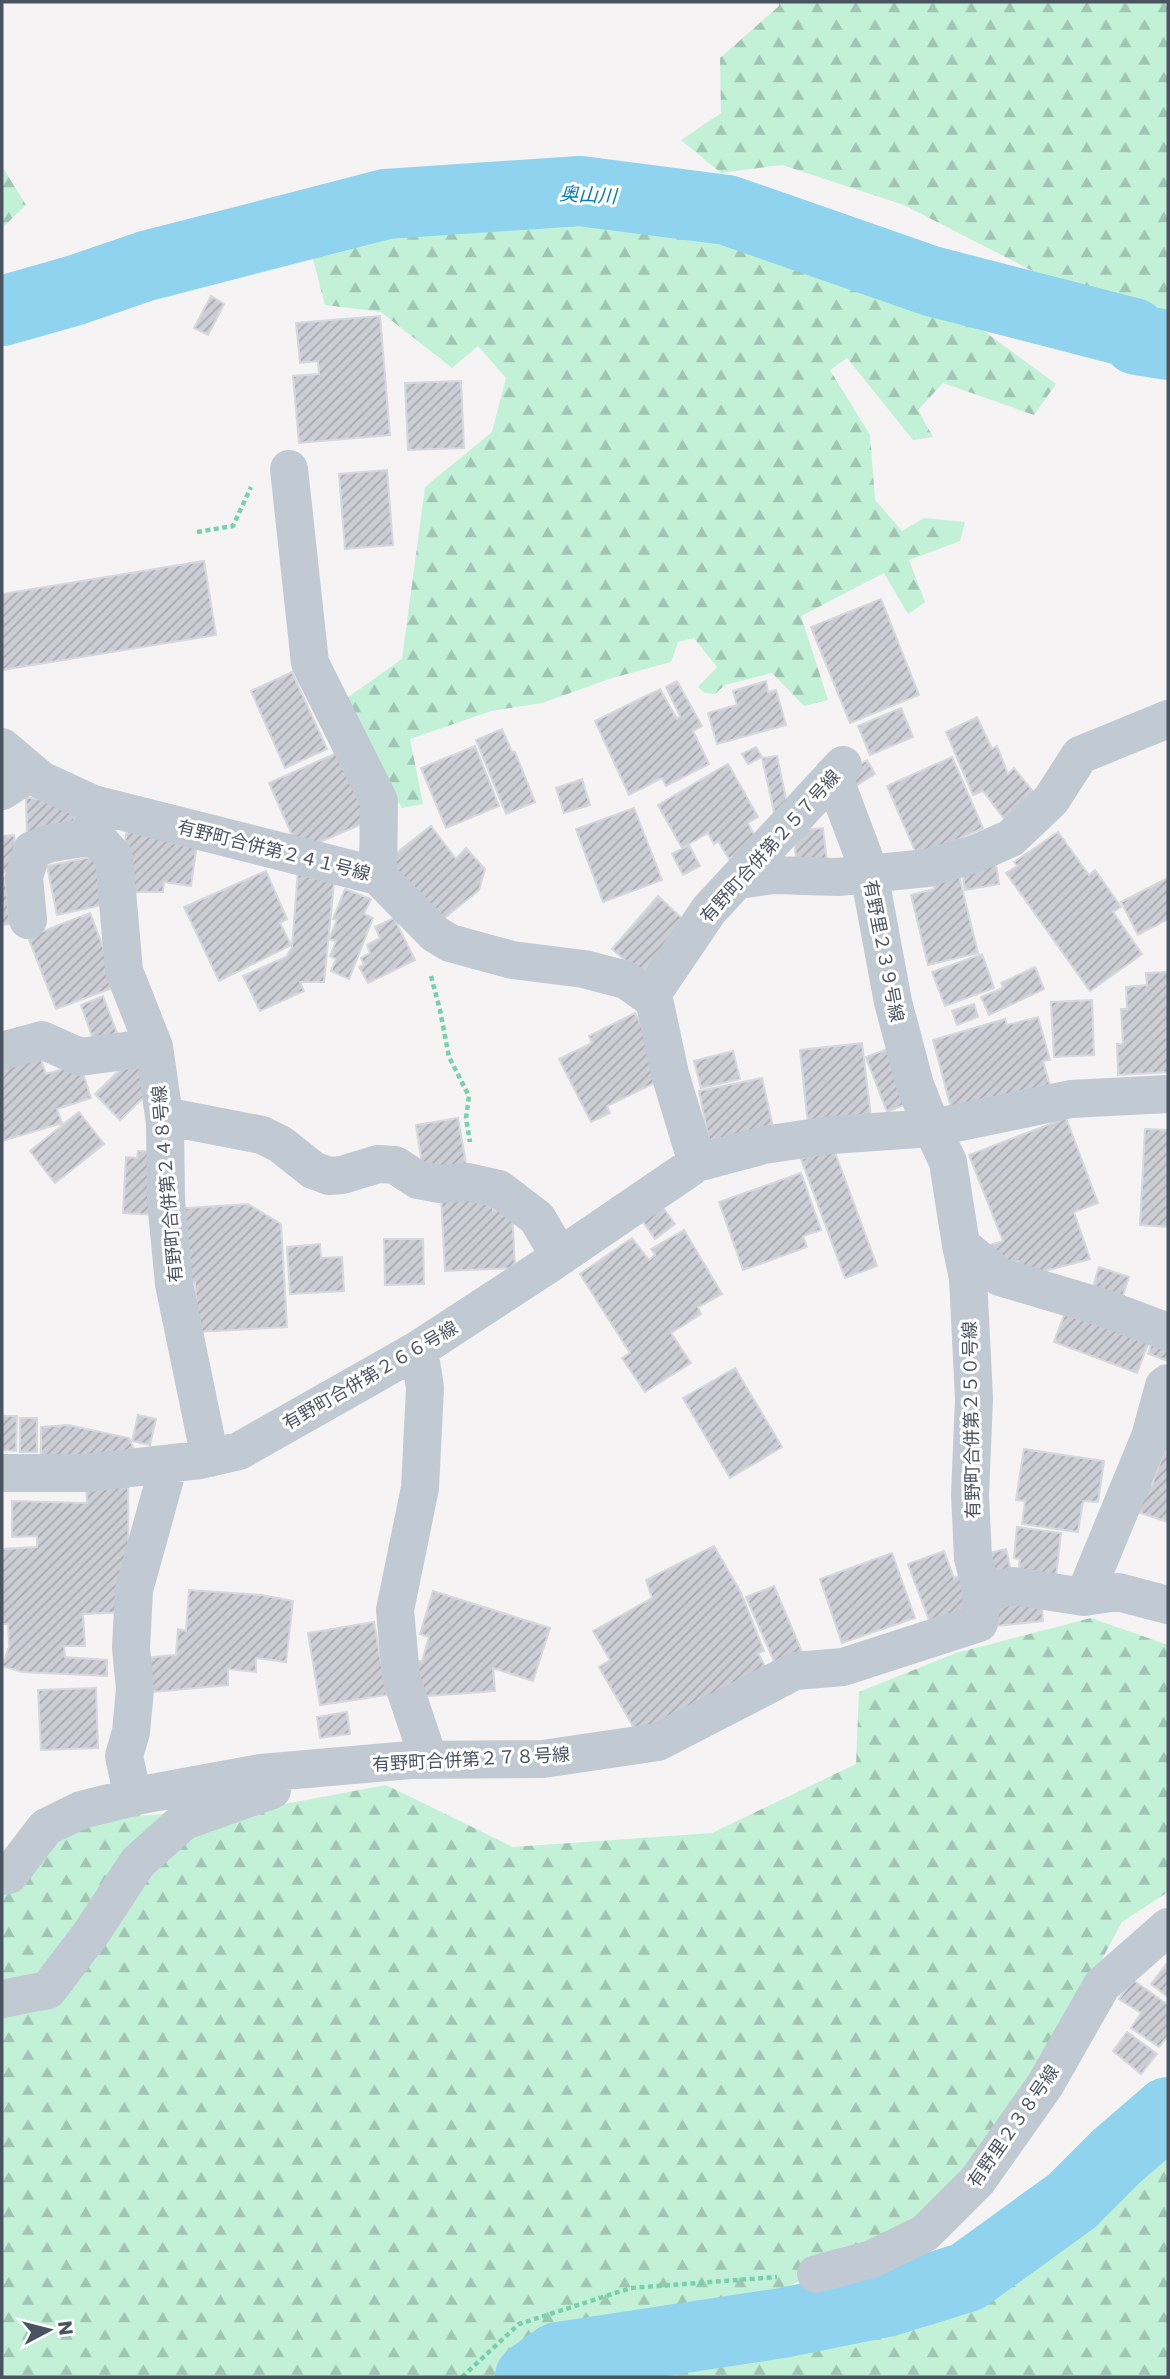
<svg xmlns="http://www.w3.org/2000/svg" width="1170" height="2379" viewBox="0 0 1170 2379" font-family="Poppins,'Noto Sans JP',sans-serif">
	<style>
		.forest { fill: url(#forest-firs) }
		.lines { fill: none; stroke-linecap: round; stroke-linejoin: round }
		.river { stroke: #8fd3ef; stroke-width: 70 }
		.building { fill: url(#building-hatch); stroke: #d7d8de; stroke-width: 2 }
		.path { stroke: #79d0ad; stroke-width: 4.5; stroke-dasharray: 5 3.5; stroke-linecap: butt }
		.minor { stroke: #c1c9d2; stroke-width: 38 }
		.labels { text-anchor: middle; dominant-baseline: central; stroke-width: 6; stroke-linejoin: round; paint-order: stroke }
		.street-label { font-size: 18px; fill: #4a5461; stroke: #fff }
		.water-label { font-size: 19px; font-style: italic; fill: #0a7cac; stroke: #fff }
	</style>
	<defs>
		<pattern id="forest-firs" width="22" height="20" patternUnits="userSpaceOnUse" patternTransform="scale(1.75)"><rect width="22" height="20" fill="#c3f1d8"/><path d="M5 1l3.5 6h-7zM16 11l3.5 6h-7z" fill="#a0c6b3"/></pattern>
		<pattern id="building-hatch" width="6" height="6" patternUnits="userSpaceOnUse" patternTransform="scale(1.75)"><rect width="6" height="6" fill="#cdced5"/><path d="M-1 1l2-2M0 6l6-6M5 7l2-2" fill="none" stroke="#a8aab0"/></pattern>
	</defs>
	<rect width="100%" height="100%" fill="#f5f3f3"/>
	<path class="forest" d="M 779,2 L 1168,2 L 1168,322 L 1135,305 L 1054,282 L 904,205 L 782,165 L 721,173 L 681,140 L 721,113 L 720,58 L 779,6 Z
		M 2,166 L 26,205 L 2,228 Z
		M 534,190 L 693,204 L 977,326 L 1056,384 L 1034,415 L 943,383 L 918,410 L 933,437 L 913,440 L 847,358 L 830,370 L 870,435 L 875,500 L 902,531 L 924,518 L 965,522 L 960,541 L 909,560 L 925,602 L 908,614 L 884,573 L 801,616 L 828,700 L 804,706 L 772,673 L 725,685 L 715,694 L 705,693 L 698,687 L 717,667 L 694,638 L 678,642 L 671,662 L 612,678 L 542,703 L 491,711 L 410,739 L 423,804 L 402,808 L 351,726 L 347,698 L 402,659 L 425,487 L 492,432 L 506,378 L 478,346 L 452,368 L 381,312 L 325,305 L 306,232 L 338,203 Z
		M 1091,1618 L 1168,1645 L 1168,1892 L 1122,1922 L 1049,2058 L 920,2227 L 764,2297 L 899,2311 L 1034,2249 L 1168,2133 L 1168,2377 L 2,2377 L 2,1890 L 54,1839 L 121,1817 L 269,1807 L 386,1785 L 513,1847 L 712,1833 L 856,1764 L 859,1692 L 956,1653 Z"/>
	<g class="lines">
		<path class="river" d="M 2,311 L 76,290 L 146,266 L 386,204 L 580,191 L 727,210 L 931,281 L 1133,333 L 1137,340 L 1168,345
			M 530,2377 L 558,2357 L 782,2323 L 886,2302 L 967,2277 L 1072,2201 L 1117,2156 L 1168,2112"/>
	</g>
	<path class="building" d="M 211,296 L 224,304 L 208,335 L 194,328 Z
		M 380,316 L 390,435 L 299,443 L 293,376 L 319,374 L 318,361 L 300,363 L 296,323 Z
		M 461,381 L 464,448 L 408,450 L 405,383 Z
		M 387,470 L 393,545 L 345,549 L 339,474 Z
		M 204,561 L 216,635 L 2,670 L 2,594 Z
		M 881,599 L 919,695 L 850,723 L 811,627 Z
		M 292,672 L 327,749 L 285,768 L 251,691 Z
		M 677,681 L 702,726 L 693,731 L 709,764 L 666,786 L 662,778 L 629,795 L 595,721 L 660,689 L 677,719 L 680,716 L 666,687 Z
		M 766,681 L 768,692 L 776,690 L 786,725 L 717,744 L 708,713 L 737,705 L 733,691 Z
		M 901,708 L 913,737 L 870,755 L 858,726 Z
		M 977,717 L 992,749 L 997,746 L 1008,774 L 1014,768 L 1035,794 L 1005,820 L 983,791 L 973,795 L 946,732 Z
		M 502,729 L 512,752 L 515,752 L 535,802 L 506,814 L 476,740 Z
		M 475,746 L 499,806 L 446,828 L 421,768 Z
		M 756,747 L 762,757 L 748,764 L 742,754 Z
		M 339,752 L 369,821 L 299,851 L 269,783 Z
		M 777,756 L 788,808 L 774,812 L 762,758 Z
		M 952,757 L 983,828 L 918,858 L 887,786 Z
		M 867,760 L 875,774 L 849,790 L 841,776 Z
		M 728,764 L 758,817 L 748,823 L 758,842 L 729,859 L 718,841 L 714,844 L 708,833 L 682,848 L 658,805 Z
		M 582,779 L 590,805 L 564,813 L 556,788 Z
		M 26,797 L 74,805 L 75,834 L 27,837 Z
		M 634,808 L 662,880 L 603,902 L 576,829 Z
		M 128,824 L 198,836 L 191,886 L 164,882 L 163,892 L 125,892 L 122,860 Z
		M 431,826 L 456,859 L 466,848 L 485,869 L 479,890 L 437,924 L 385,862 Z
		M 823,828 L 827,862 L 797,866 L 793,831 Z
		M 1058,832 L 1089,875 L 1095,870 L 1121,907 L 1113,912 L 1142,954 L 1090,991 L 1006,873 L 1017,866 L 1014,862 Z
		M 14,835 L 18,870 L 2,873 L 2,836 Z
		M 689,845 L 700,866 L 683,875 L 672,854 Z
		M 96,856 L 106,904 L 57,915 L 47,866 Z
		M 996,864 L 999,884 L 965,890 L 962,870 Z
		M 298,870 L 335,874 L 324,982 L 300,982 L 304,991 L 260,1011 L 243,976 L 286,957 L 292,947 Z
		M 266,871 L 287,919 L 280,923 L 291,945 L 219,981 L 184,907 Z
		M 2,876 L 5,876 L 10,924 L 2,925 Z
		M 959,876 L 978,953 L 928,965 L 911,895 L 934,889 L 933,883 Z
		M 1168,878 L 1168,919 L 1138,935 L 1121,902 Z
		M 345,889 L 371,899 L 364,914 L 373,918 L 349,979 L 331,971 L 336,959 L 330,956 L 336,941 L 329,939 L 337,920 L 333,919 Z
		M 658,896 L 687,923 L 642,975 L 612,949 Z
		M 90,913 L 118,986 L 56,1009 L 28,937 Z
		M 394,918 L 415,960 L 368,983 L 359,967 L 364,965 L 361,958 L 370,953 L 367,945 L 380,938 L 375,927 Z
		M 982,954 L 994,988 L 945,1006 L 932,972 Z
		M 1035,967 L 1044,989 L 989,1015 L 981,997 L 1003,988 L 1001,983 Z
		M 1168,972 L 1168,1072 L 1118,1075 L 1117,1044 L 1123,1044 L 1121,1009 L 1127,1009 L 1126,987 L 1147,985 L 1146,973 Z
		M 103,996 L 117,1033 L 94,1042 L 81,1005 Z
		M 1092,1000 L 1094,1055 L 1054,1057 L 1051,1002 Z
		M 974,1004 L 978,1017 L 957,1025 L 952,1011 Z
		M 635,1013 L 657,1056 L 661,1080 L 607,1106 L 610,1113 L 591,1122 L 559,1059 L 592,1043 L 589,1036 Z
		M 1038,1017 L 1050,1060 L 1043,1061 L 1050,1085 L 952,1112 L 933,1040 L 1005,1019 L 1007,1025 Z
		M 862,1043 L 871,1117 L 808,1125 L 800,1050 Z
		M 895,1046 L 916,1100 L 887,1112 L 866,1057 Z
		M 38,1051 L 46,1074 L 80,1064 L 91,1098 L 57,1109 L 62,1123 L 2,1141 L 2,1062 Z
		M 733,1051 L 740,1079 L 701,1088 L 694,1061 Z
		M 131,1059 L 155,1086 L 120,1120 L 95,1094 Z
		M 762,1078 L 773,1127 L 709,1141 L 699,1091 Z
		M 79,1112 L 104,1144 L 55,1183 L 30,1151 Z
		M 458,1118 L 467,1169 L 424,1177 L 416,1125 Z
		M 1066,1118 L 1098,1203 L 1074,1212 L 1090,1259 L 1022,1277 L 1018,1261 L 998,1267 L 990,1245 L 1003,1241 L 969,1155 Z
		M 1145,1129 L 1168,1130 L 1168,1227 L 1140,1225 Z
		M 833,1147 L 877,1266 L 845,1278 L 801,1159 Z
		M 138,1151 L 157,1152 L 154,1215 L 123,1213 L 126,1157 L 137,1158 Z
		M 801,1173 L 821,1230 L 803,1236 L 807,1247 L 743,1270 L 719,1202 Z
		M 493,1194 L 493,1211 L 512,1210 L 515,1268 L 445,1271 L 441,1196 Z
		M 659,1202 L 675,1224 L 655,1239 L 639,1216 Z
		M 248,1204 L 281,1224 L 287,1327 L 198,1332 L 195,1282 L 179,1284 L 174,1209 Z
		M 684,1230 L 722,1294 L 698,1307 L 701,1314 L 671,1333 L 691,1363 L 645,1392 L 622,1358 L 630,1353 L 580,1274 L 632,1238 L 649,1260 L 655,1255 L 651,1249 Z
		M 384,1239 L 423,1239 L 424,1284 L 385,1285 Z
		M 320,1244 L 321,1258 L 342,1257 L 344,1291 L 290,1294 L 287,1247 Z
		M 1099,1267 L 1129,1277 L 1121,1302 L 1091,1293 Z
		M 1068,1305 L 1151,1336 L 1137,1373 L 1054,1342 Z
		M 1154,1337 L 1168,1343 L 1168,1361 L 1148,1354 Z
		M 735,1368 L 782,1447 L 730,1478 L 683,1398 Z
		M 138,1415 L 156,1419 L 150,1445 L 132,1441 Z
		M 2,1416 L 17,1416 L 16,1451 L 2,1450 Z
		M 20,1418 L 37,1418 L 37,1452 L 20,1452 Z
		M 68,1425 L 129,1438 L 135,1451 L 41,1459 L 41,1427 Z
		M 1167,1443 L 1168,1444 L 1168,1522 L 1138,1512 L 1148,1483 L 1152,1485 Z
		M 1024,1449 L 1104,1461 L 1098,1502 L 1083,1501 L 1078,1532 L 1022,1524 L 1025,1501 L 1016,1500 Z
		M 86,1485 L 128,1485 L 129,1612 L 83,1614 L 85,1646 L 64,1646 L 65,1657 L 107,1660 L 107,1676 L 22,1672 L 2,1666 L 9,1647 L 8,1624 L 2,1624 L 2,1549 L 37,1547 L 37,1536 L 12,1537 L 12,1501 L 87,1503 Z
		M 1017,1527 L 1061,1533 L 1056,1577 L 1018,1572 L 1020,1559 L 1014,1558 Z
		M 714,1546 L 741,1593 L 764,1651 L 758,1653 L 767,1670 L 638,1735 L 599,1667 L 610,1660 L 593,1631 L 652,1598 L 646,1580 Z
		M 1006,1549 L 1012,1575 L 992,1579 L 986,1554 Z
		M 944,1551 L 954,1578 L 964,1574 L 975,1606 L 930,1623 L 908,1564 Z
		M 892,1553 L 915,1618 L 842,1643 L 820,1579 Z
		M 774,1586 L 803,1654 L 776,1666 L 746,1597 Z
		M 189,1590 L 262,1595 L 293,1601 L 286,1662 L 256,1658 L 256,1672 L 228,1669 L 228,1685 L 143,1693 L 141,1658 L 176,1655 L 178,1629 L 186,1631 Z
		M 433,1591 L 550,1628 L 533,1681 L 493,1668 L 495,1691 L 415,1697 L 413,1661 L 422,1661 L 429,1637 L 420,1634 Z
		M 1041,1595 L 1043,1621 L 996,1626 L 994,1599 Z
		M 374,1622 L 387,1695 L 320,1705 L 308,1633 Z
		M 96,1688 L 98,1748 L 41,1750 L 38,1690 Z
		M 347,1712 L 350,1734 L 320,1738 L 317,1717 Z
		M 1168,1962 L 1168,1997 L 1151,1984 Z
		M 1133,1980 L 1168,2005 L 1168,2036 L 1159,2047 L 1131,2028 L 1141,2013 L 1119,1999 Z
		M 1127,2032 L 1157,2054 L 1141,2074 L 1113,2051 Z"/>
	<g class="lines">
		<path class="path" d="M 197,532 L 233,526 L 251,487
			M 431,976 L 440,1010 L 449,1057 L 469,1096 L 466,1118 L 470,1142
			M 462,2377 L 519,2324 L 631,2288 L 777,2277"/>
		<path class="minor" d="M 289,469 L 310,663 L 379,801 L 378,876
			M 2,747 L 41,780 L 93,804 L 378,876 L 435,934 L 450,943 L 512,960 L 584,969 L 626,980 L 650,997 L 655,1004 L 670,1074 L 697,1163 L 764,1145 L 831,1135 L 932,1128 L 948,1162 L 961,1245 L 1000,1277 L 1104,1308 L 1168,1332
			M 833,775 L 868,868 L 893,1002 L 915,1085 L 932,1128 L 1071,1099 L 1168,1094
			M 2,791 L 31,772
			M 93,804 L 95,836 L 114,857 L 124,971 L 154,1047 L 165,1123 L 166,1200 L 174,1284 L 210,1458
			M 738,880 L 774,875 L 838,877 L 927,868 L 975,854 L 1011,838 L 1051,800 L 1080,755 L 1168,719
			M 28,920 L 24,877 L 32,850 L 51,843 L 95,836
			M 650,997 L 709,910 L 843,765
			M 2,1051 L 42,1040 L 80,1057 L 154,1047
			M 164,1116 L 262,1135 L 280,1144 L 313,1170 L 329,1176 L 342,1175 L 378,1164 L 395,1165 L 418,1180 L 440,1184 L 468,1182 L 499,1189 L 537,1218 L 560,1257
			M 961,1245 L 968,1278 L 974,1398 L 970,1494 L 973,1558 L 982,1593
			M 419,1349 L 425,1388 L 420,1488 L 395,1610 L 401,1677 L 429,1760
			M 2,1473 L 86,1473 L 200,1460 L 239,1451 L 419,1349 L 549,1264 L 697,1163
			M 1084,1597 L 1150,1437 L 1164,1386 L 1168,1383
			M 133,1798 L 124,1756 L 131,1732 L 135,1689 L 131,1648 L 134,1590 L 169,1464
			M 2,1876 L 9,1875 L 46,1827 L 81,1810 L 141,1795 L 261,1773 L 410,1760 L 543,1759 L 658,1742 L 795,1671 L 843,1667 L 979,1623 L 982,1593 L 1013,1586 L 1084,1597 L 1118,1592 L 1168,1605
			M 2,1999 L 48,1990 L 92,1932 L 138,1862 L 184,1821 L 272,1790
			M 816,2274 L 872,2259 L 925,2233 L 978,2180 L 1045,2085 L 1102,1985 L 1168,1927"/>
	</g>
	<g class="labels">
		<g class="street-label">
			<text transform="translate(770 846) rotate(-48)">有野町合併第２５７号線</text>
			<text transform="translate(274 850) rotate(14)">有野町合併第２４１号線</text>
			<text transform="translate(884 951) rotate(79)">有野里２３９号線</text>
			<text transform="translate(167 1184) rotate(-95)">有野町合併第２４８号線</text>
			<text transform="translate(370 1375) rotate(-30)">有野町合併第２６６号線</text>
			<text transform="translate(971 1420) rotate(-91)">有野町合併第２５０号線</text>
			<text transform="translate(471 1759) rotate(-3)">有野町合併第２７８号線</text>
			<text transform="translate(1013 2126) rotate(-55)">有野里２３８号線</text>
		</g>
		<g class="water-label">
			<text transform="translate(588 195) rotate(3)">奥山川</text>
		</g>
	</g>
	<rect width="1170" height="2379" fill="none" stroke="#4a5461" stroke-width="7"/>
	<g transform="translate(49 2330) rotate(83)" stroke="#ffffff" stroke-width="5" paint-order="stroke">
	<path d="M0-5L12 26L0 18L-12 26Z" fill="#4a5461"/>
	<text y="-10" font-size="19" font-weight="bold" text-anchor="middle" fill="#4a5461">N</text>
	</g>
</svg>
